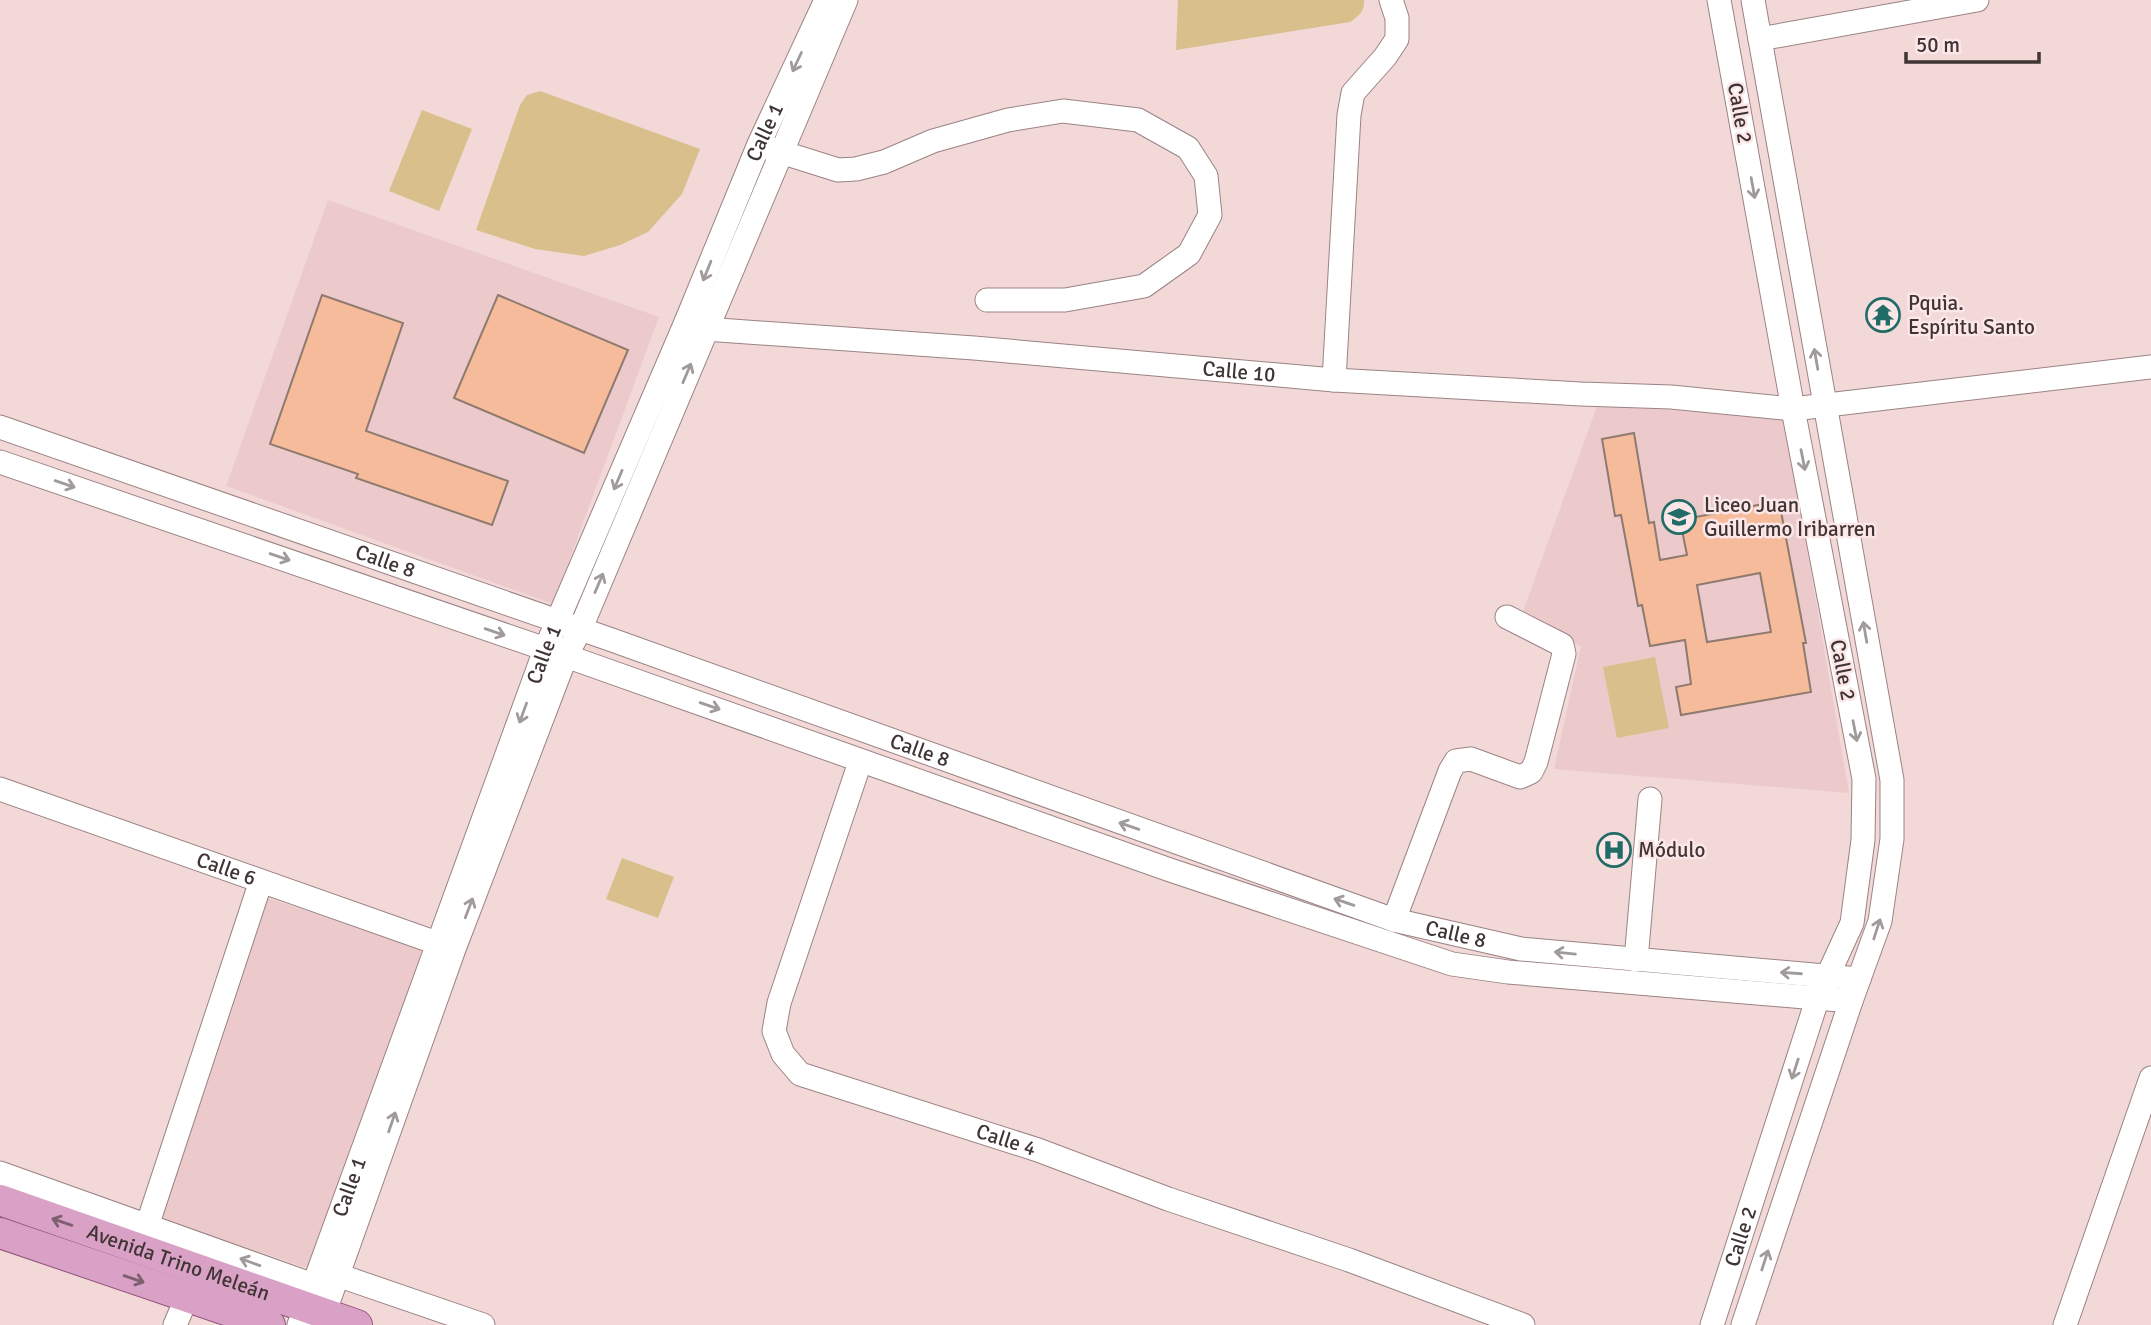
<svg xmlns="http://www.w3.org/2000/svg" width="2151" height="1325" viewBox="0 0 2151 1325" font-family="Signika,sans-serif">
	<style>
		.built { fill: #eccacb }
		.green { fill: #d8bf8b }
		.building { fill: #f5bb9a; stroke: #8e7a6f; stroke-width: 2; fill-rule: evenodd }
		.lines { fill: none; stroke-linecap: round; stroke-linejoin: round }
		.minor-casing { stroke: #9b8383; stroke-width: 25 }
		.major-casing { stroke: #93537b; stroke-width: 32 }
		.minor { stroke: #fff; stroke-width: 23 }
		.major { stroke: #d9a1c6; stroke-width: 30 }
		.oneway { stroke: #a09a9a }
		.oneway2 { stroke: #7d606f }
		.labels { text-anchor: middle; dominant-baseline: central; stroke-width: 5; stroke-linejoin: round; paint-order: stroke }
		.street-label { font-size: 21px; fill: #403535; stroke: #fce6e7 }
		.poi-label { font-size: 21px; fill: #403535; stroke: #fce6e7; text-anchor: start }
	</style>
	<rect width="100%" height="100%" fill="#f3d8d8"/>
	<path class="built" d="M 328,200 L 659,317 L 553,604 L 226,486 Z
		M 1597,406 L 1784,416 L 1849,793 L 1554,769 L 1581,646 L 1521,617 Z
		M 265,897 L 422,950 L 313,1270 L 156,1217 Z"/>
	<path class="green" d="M 1178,0 L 1364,0 C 1365,11 1359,16 1350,22 L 1176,50 Z
		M 540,91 L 700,149 L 682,194 L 648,232 L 620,245 L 584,256 L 535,249 L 476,230 L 520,105 L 527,95 Z
		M 422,110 L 472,129 L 439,211 L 389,191 Z
		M 1655,657 L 1669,728 L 1617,738 L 1603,667 Z
		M 622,858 L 674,877 L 658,918 L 606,899 Z"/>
	<path class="building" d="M 322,295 L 403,323 L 366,431 L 508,481 L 492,525 L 356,478 L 358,474 L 270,444 Z
		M 498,295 L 628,350 L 584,453 L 454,398 Z
		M 1634,433 L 1649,523 L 1654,522 L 1660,560 L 1687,555 L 1680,520 L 1779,501 L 1806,643 L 1803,643 L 1811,692 L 1681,715 L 1676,687 L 1691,684 L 1685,640 L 1650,646 L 1642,605 L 1638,606 L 1621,515 L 1615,516 L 1602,439 ZM 1760,573 L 1771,632 L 1707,642 L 1697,585 Z"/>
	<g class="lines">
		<g class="minor-casing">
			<g id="minor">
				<path d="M 1760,39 L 1977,0"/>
				<path d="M 768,148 L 838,170 L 856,169 L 884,162 L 933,141 L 1008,120 L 1063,111 L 1138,120 L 1188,148 L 1206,176 L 1210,215 L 1189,254 L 1144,286 L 1065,300 L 987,300"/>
				<path id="s1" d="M 686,322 L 705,329 L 974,348 L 1334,380 L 1581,394 L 1671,397 L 1793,409 L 2151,367"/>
				<path d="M 1334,380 L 1349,115 L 1353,93 L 1385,57 L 1397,39 L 1397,18 L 1391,0"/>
				<path id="s2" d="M 0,427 L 612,640 L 1394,920 L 1521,949 L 1859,979"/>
				<path d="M 0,462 L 566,656 L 1170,870 L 1452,964 L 1508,972 L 1851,1001"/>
				<path id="s3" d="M 860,762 L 779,1003 L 774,1031 L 783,1054 L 800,1074 L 1038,1150 L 1168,1199 L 1349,1260 L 1523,1325"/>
				<path id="s4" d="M 0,789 L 451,948"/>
				<path d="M 1394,920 L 1450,771 L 1456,761 L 1471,759 L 1520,777 L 1531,772 L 1536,762 L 1564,654 L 1562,645 L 1507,617"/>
				<path d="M 1636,960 L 1650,799"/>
				<path d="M 0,1173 L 327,1290"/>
				<path d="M 147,1226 L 261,881"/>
				<path d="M 323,1270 L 483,1325"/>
				<path d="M 175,1325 L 187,1297"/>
				<path id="s5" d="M 299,1325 L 545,650 L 686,322 L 759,144 L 826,0"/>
				<path d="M 320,1325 L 454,949 L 566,656 L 580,630 L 846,0"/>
				<path id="s6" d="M 1712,1325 L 1818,997 L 1852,923 L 1863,840 L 1864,779 L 1793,409 L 1719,0"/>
				<path d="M 1743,1325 L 1851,1001 L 1880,921 L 1892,839 L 1892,780 L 1753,0"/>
				<path d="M 2065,1325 L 2151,1078"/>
			</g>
		</g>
		<g class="major-casing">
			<g id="major">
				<path id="s7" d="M 0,1200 L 357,1325"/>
				<path d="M 0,1233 L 270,1325"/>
			</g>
		</g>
		<use href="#minor" class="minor"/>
		<use href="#major" class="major"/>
	</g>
	<defs><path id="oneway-shaft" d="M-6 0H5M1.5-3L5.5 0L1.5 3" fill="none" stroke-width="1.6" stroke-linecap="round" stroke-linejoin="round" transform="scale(1.75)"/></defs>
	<g class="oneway">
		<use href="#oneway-shaft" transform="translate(797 62) rotate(115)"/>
		<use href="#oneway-shaft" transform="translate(1753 188) rotate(80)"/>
		<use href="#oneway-shaft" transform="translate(707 271) rotate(112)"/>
		<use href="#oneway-shaft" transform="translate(1816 359) rotate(-100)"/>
		<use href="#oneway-shaft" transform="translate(687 373) rotate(-67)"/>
		<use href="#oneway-shaft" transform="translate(1803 460) rotate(79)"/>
		<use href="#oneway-shaft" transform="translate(618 480) rotate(113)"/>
		<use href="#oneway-shaft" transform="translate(65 484) rotate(19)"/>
		<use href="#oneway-shaft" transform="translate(280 557) rotate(19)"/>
		<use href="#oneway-shaft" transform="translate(599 583) rotate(-67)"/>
		<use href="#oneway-shaft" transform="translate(495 632) rotate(19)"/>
		<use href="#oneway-shaft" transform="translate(1865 632) rotate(-100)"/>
		<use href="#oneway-shaft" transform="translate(710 706) rotate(19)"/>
		<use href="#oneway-shaft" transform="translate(523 713) rotate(110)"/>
		<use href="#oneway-shaft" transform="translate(1855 731) rotate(79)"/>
		<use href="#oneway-shaft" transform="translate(1129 826) rotate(-161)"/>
		<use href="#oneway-shaft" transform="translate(1344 902) rotate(-161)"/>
		<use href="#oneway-shaft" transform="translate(469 908) rotate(-69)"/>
		<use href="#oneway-shaft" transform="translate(1877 929) rotate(-72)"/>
		<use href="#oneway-shaft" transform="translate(1565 953) rotate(-174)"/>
		<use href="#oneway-shaft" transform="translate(1791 973) rotate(-176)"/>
		<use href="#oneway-shaft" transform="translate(1795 1069) rotate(108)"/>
		<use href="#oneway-shaft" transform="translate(392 1122) rotate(-71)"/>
		<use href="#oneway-shaft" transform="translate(1765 1260) rotate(-72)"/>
		<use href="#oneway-shaft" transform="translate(250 1262) rotate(-160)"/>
	</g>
	<g class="oneway2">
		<use href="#oneway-shaft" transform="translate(62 1222) rotate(-161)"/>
		<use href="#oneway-shaft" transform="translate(134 1279) rotate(19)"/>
	</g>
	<defs>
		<g id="temple-ring" transform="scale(1.75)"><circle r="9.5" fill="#fce6e7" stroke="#216c67" stroke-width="1.5"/><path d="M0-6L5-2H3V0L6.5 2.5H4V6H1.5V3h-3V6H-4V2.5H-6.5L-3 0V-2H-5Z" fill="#216c67"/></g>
		<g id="school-ring" transform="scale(1.75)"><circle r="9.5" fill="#fce6e7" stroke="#216c67" stroke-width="1.5"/><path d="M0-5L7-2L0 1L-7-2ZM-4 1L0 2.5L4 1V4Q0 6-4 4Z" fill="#216c67"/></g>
		<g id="hospital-ring" transform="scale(1.75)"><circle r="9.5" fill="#fce6e7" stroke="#216c67" stroke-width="1.5"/><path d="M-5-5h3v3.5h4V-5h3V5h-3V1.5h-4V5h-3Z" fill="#216c67"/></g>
	</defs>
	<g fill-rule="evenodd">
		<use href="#temple-ring" x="1883" y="315"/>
		<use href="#school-ring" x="1679" y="517"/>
		<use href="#hospital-ring" x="1614" y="850"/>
	</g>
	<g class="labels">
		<g class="street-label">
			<text transform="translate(1740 113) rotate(80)">Calle 2</text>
			<text stroke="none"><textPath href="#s5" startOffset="1281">Calle 1</textPath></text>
			<text stroke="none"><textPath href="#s1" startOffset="556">Calle 10</textPath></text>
			<text stroke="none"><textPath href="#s2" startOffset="408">Calle 8</textPath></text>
			<text stroke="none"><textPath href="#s5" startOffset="714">Calle 1</textPath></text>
			<text transform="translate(1843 670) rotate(79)">Calle 2</text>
			<text stroke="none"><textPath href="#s2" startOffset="975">Calle 8</textPath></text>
			<text stroke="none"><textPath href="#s4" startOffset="240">Calle 6</textPath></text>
			<text stroke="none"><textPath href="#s2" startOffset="1542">Calle 8</textPath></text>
			<text stroke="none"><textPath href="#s3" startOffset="550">Calle 4</textPath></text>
			<text stroke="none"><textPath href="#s5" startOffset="147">Calle 1</textPath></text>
			<text stroke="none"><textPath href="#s6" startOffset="93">Calle 2</textPath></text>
			<text stroke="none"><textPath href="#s7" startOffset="189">Avenida Trino Meleán</textPath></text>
		</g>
		<g class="poi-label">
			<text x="1908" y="303">Pquia.<tspan x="1908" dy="24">Espíritu Santo</tspan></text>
			<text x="1704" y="505">Liceo Juan<tspan x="1704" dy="24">Guillermo Iribarren</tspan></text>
			<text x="1638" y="850">Módulo</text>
		</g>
	</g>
	<path d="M1906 52v10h133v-10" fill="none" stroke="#403535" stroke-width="3.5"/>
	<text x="1916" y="52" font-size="21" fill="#403535" stroke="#fce6e7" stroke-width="5" paint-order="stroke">50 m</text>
</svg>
